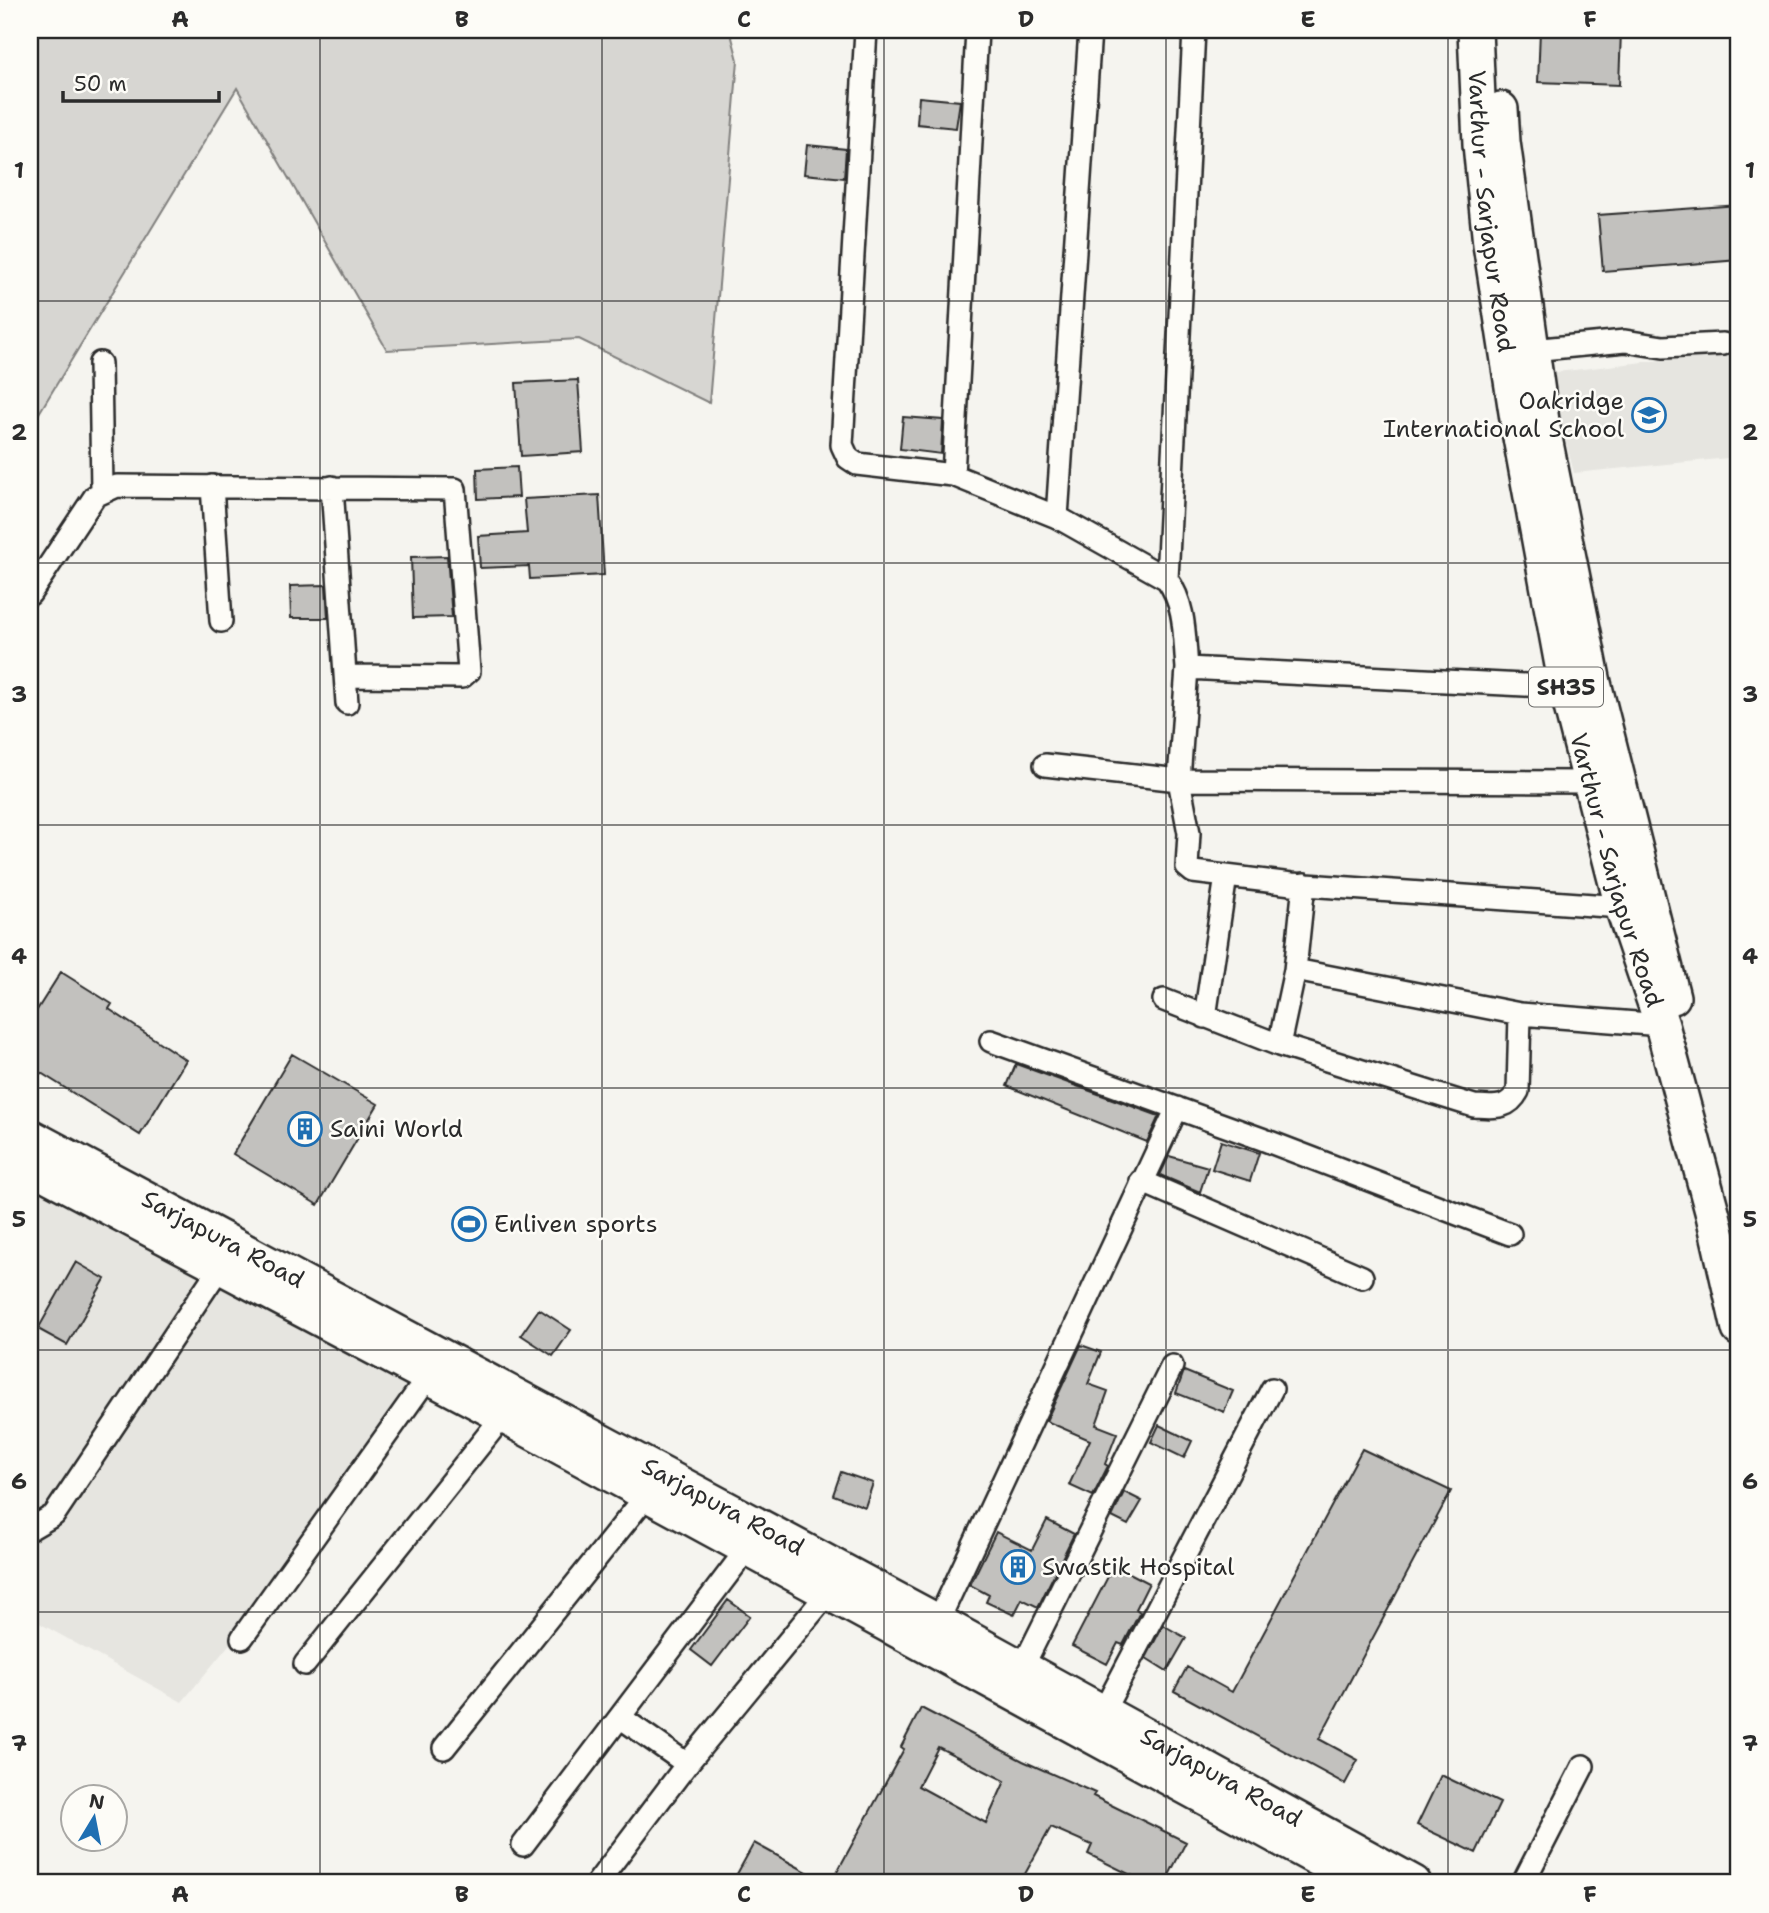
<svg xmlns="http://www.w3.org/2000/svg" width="1769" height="1913" viewBox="0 0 1769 1913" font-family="'Shantell Sans',sans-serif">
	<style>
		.built { fill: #e6e5e0 }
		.green { fill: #d7d6d2; stroke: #81807e; stroke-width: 2 }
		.building { fill: #c2c1be; stroke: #2b2b2b; stroke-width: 2; fill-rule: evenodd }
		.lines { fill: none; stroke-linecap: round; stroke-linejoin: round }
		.street-casing { stroke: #2b2b2b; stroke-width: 26 }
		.primary-casing { stroke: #2b2b2b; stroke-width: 38 }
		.street { stroke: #fdfcf7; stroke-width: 21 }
		.primary { stroke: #fdfcf7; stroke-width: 33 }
		.grid { fill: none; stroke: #2b2b2b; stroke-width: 2; stroke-opacity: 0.55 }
		.labels { text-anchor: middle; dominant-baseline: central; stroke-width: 5; stroke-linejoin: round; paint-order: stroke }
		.shield { fill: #fdfcf7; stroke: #6a6a68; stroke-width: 2 }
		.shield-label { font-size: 23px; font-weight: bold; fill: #2b2b2b }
		.street-label { font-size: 24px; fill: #2b2b2b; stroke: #fdfcf7 }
		.poi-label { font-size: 24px; fill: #2b2b2b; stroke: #fdfcf7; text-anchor: start }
		.neatline { fill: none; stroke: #2b2b2b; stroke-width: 2.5 }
		.grid-label { font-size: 23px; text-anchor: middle; font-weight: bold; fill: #2b2b2b }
	</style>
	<rect width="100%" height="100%" fill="#f5f4ef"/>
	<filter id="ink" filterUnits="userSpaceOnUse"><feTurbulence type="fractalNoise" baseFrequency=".0143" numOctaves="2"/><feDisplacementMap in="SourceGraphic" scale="14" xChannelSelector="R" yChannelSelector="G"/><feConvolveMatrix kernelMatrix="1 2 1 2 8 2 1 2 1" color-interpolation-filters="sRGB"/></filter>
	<g filter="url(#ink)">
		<path class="built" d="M 1739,351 L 1739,457 L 1574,473 L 1548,373 Z
			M 30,1181 L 431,1399 L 182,1702 L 30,1618 Z"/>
		<path class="green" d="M 30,30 L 730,30 L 738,60 L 709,403 L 579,339 L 387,350 L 237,88 L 30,428 Z"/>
		<path class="building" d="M 1540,30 L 1621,31 L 1619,85 L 1538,82 Z
			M 919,97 L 960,101 L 956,128 L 917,124 Z
			M 807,145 L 846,149 L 844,178 L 804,174 Z
			M 1739,205 L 1739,260 L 1603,271 L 1598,215 Z
			M 578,380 L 583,452 L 521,456 L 516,383 Z
			M 903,417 L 943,420 L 941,454 L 900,449 Z
			M 517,467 L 519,497 L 478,499 L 477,469 Z
			M 599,495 L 604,575 L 530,579 L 529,566 L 480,568 L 478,536 L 527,533 L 524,499 Z
			M 447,556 L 452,617 L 413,618 L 411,557 Z
			M 326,585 L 328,618 L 291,618 L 290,586 Z
			M 61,972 L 112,1004 L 109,1009 L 186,1060 L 140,1135 L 30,1066 L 30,1021 Z
			M 292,1054 L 378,1104 L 318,1205 L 233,1154 Z
			M 1016,1064 L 1159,1116 L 1147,1142 L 1007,1086 Z
			M 1221,1141 L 1259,1153 L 1250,1181 L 1212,1169 Z
			M 1169,1156 L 1208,1167 L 1200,1192 L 1160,1175 Z
			M 76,1262 L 105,1279 L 67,1345 L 38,1329 Z
			M 539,1309 L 571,1330 L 553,1356 L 521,1335 Z
			M 1081,1345 L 1101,1352 L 1088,1384 L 1108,1391 L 1096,1425 L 1117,1433 L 1105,1464 L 1108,1466 L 1093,1496 L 1069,1485 L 1090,1440 L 1046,1421 Z
			M 1184,1371 L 1233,1391 L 1224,1412 L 1176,1393 Z
			M 1159,1425 L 1192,1441 L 1184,1458 L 1151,1442 Z
			M 1362,1449 L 1451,1491 L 1319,1739 L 1358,1760 L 1345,1784 L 1174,1691 L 1187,1667 L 1232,1692 Z
			M 841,1472 L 873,1483 L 865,1507 L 833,1495 Z
			M 1124,1492 L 1142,1501 L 1128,1525 L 1112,1517 Z
			M 1047,1520 L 1074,1534 L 1038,1607 L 1022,1599 L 1014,1615 L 986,1602 L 989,1595 L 970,1585 L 996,1532 L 1032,1550 Z
			M 1114,1565 L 1149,1583 L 1136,1609 L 1140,1612 L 1123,1645 L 1118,1643 L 1107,1664 L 1072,1646 Z
			M 728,1600 L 750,1616 L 712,1666 L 691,1650 Z
			M 1163,1625 L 1186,1638 L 1167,1671 L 1146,1658 Z
			M 921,1708 L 1023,1761 L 1095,1793 L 1093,1796 L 1186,1842 L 1165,1883 L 1147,1883 L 1088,1854 L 1092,1845 L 1051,1827 L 1020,1883 L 831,1883 L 904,1749 L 901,1747 ZM 938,1747 L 1005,1781 L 986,1823 L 918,1786 Z
			M 1441,1775 L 1500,1803 L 1476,1853 L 1417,1825 Z
			M 754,1843 L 827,1883 L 732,1883 Z"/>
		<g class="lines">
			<g class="street-casing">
				<path id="street" d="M 866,30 L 842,445 L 848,458 L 857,464 L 953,475 L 1057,517 L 1167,579 C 1186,606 1184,636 1187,668
					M 1521,351 L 1625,341 L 1663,347 L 1723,344
					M 100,363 L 102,490
					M 953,475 L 977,30
					M 212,486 L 221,621
					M 332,487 L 347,703
					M 1057,517 L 1090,30
					M 1167,579 L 1194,30
					M 30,594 L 95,496 L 117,486 L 455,489 L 469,671 L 462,677 L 346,676
					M 1566,687 L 1187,668 L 1179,780 L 1189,833 L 1187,867 L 1193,872 L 1292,884 L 1622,907
					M 1045,765 L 1179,780 L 1590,782
					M 1295,970 L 1304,884
					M 1164,1000 L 1279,1045 L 1474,1106 C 1494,1107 1508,1110 1518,1091 L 1520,1014 L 1662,1025
					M 1205,1017 L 1226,876
					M 991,1041 L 1262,1139 L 1510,1234
					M 1279,1045 L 1295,970 L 1520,1014
					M 1141,1181 L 1362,1277
					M 30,1529 L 54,1515 L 220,1267
					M 933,1632 L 1177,1108
					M 242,1638 L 428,1377
					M 305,1664 L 503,1416
					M 1021,1670 L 1172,1366
					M 1103,1712 L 1272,1389
					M 620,1717 L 687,1764
					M 444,1748 L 647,1495
					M 523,1845 L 747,1549
					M 597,1883 L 687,1764 L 828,1593
					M 1523,1883 L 1583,1766"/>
			</g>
			<g class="primary-casing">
				<g id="primary">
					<path id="s1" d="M 1475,30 L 1480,144 L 1490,244 L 1519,432 L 1566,687 L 1622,907 L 1662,1025 L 1713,1215 L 1739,1329"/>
					<path d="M 1501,109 L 1503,142 L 1543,428 L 1594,683 L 1673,997"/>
					<path id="s2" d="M 30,1136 L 939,1622 L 1414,1883"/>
					<path d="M 30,1166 L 503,1416 L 1362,1883"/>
				</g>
			</g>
			<use href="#street" class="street"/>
			<use href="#primary" class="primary"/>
		</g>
	</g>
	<path class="grid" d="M 320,30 L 320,1883M 602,30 L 602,1883M 884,30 L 884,1883M 1166,30 L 1166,1883M 1448,30 L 1448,1883M 30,301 L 1739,301M 30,563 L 1739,563M 30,825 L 1739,825M 30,1088 L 1739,1088M 30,1350 L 1739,1350M 30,1612 L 1739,1612"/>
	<defs>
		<g id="school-ring" transform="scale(1.75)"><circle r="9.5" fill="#fdfcf7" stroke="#1f6fb2" stroke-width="1.5"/><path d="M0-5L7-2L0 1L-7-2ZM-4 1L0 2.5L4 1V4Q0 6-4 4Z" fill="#1f6fb2"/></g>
		<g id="building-ring" transform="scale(1.75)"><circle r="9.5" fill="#fdfcf7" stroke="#1f6fb2" stroke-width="1.5"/><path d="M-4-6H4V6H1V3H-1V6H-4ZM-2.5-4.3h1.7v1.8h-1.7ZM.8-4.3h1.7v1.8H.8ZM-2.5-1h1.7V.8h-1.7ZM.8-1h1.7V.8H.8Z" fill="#1f6fb2"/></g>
		<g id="stadium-ring" transform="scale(1.75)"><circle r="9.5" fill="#fdfcf7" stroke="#1f6fb2" stroke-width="1.5"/><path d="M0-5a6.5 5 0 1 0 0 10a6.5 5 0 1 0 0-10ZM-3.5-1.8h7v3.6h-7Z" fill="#1f6fb2"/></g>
	</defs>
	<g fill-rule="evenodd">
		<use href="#school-ring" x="1649" y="415"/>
		<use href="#building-ring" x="305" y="1129"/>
		<use href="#stadium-ring" x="469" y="1224"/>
		<use href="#building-ring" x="1018" y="1567"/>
	</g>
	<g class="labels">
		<rect class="shield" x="1529" y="667.5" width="74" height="39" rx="5"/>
		<g class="shield-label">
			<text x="1566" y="687">SH35</text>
		</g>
		<g class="street-label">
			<text stroke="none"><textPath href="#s1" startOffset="182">Varthur - Sarjapur Road</textPath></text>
			<text stroke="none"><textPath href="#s1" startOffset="854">Varthur - Sarjapur Road</textPath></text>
			<text stroke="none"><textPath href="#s2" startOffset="219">Sarjapura Road</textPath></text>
			<text stroke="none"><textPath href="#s2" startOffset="786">Sarjapura Road</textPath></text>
			<text stroke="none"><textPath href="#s2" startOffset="1353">Sarjapura Road</textPath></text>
		</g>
		<g class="poi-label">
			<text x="1624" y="401" text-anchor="end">Oakridge<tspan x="1624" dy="28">International School</tspan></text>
			<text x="330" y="1129">Saini World</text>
			<text x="494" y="1224">Enliven sports</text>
			<text x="1042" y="1567">Swastik Hospital</text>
		</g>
	</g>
	<rect width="1769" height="1913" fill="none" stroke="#fdfcf7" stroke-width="77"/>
	<g transform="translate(94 1818) rotate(10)"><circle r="33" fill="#fdfcf7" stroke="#a9a8a5" stroke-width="2"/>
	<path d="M0-5L12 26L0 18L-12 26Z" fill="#1f6fb2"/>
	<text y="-10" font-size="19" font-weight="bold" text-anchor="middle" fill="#2b2b2b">N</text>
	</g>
	<path d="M63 91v10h156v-10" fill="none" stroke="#2b2b2b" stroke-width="3.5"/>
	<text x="74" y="91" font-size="21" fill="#2b2b2b" stroke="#fdfcf7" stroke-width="5" paint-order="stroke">50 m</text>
	<rect x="38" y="38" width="1692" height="1836" class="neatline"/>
	<g class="grid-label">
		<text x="180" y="27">A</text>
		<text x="462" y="27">B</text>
		<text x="744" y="27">C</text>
		<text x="1026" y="27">D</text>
		<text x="1308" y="27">E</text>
		<text x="1590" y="27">F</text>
		<text x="19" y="178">1</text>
		<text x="1750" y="178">1</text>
		<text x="19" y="440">2</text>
		<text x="1750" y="440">2</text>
		<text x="19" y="702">3</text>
		<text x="1750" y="702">3</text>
		<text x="19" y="964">4</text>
		<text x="1750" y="964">4</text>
		<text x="19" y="1227">5</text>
		<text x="1750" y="1227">5</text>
		<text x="19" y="1489">6</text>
		<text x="1750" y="1489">6</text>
		<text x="19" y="1751">7</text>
		<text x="1750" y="1751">7</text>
		<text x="180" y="1902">A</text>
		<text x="462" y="1902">B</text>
		<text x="744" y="1902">C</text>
		<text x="1026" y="1902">D</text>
		<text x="1308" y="1902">E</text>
		<text x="1590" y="1902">F</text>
	</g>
</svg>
